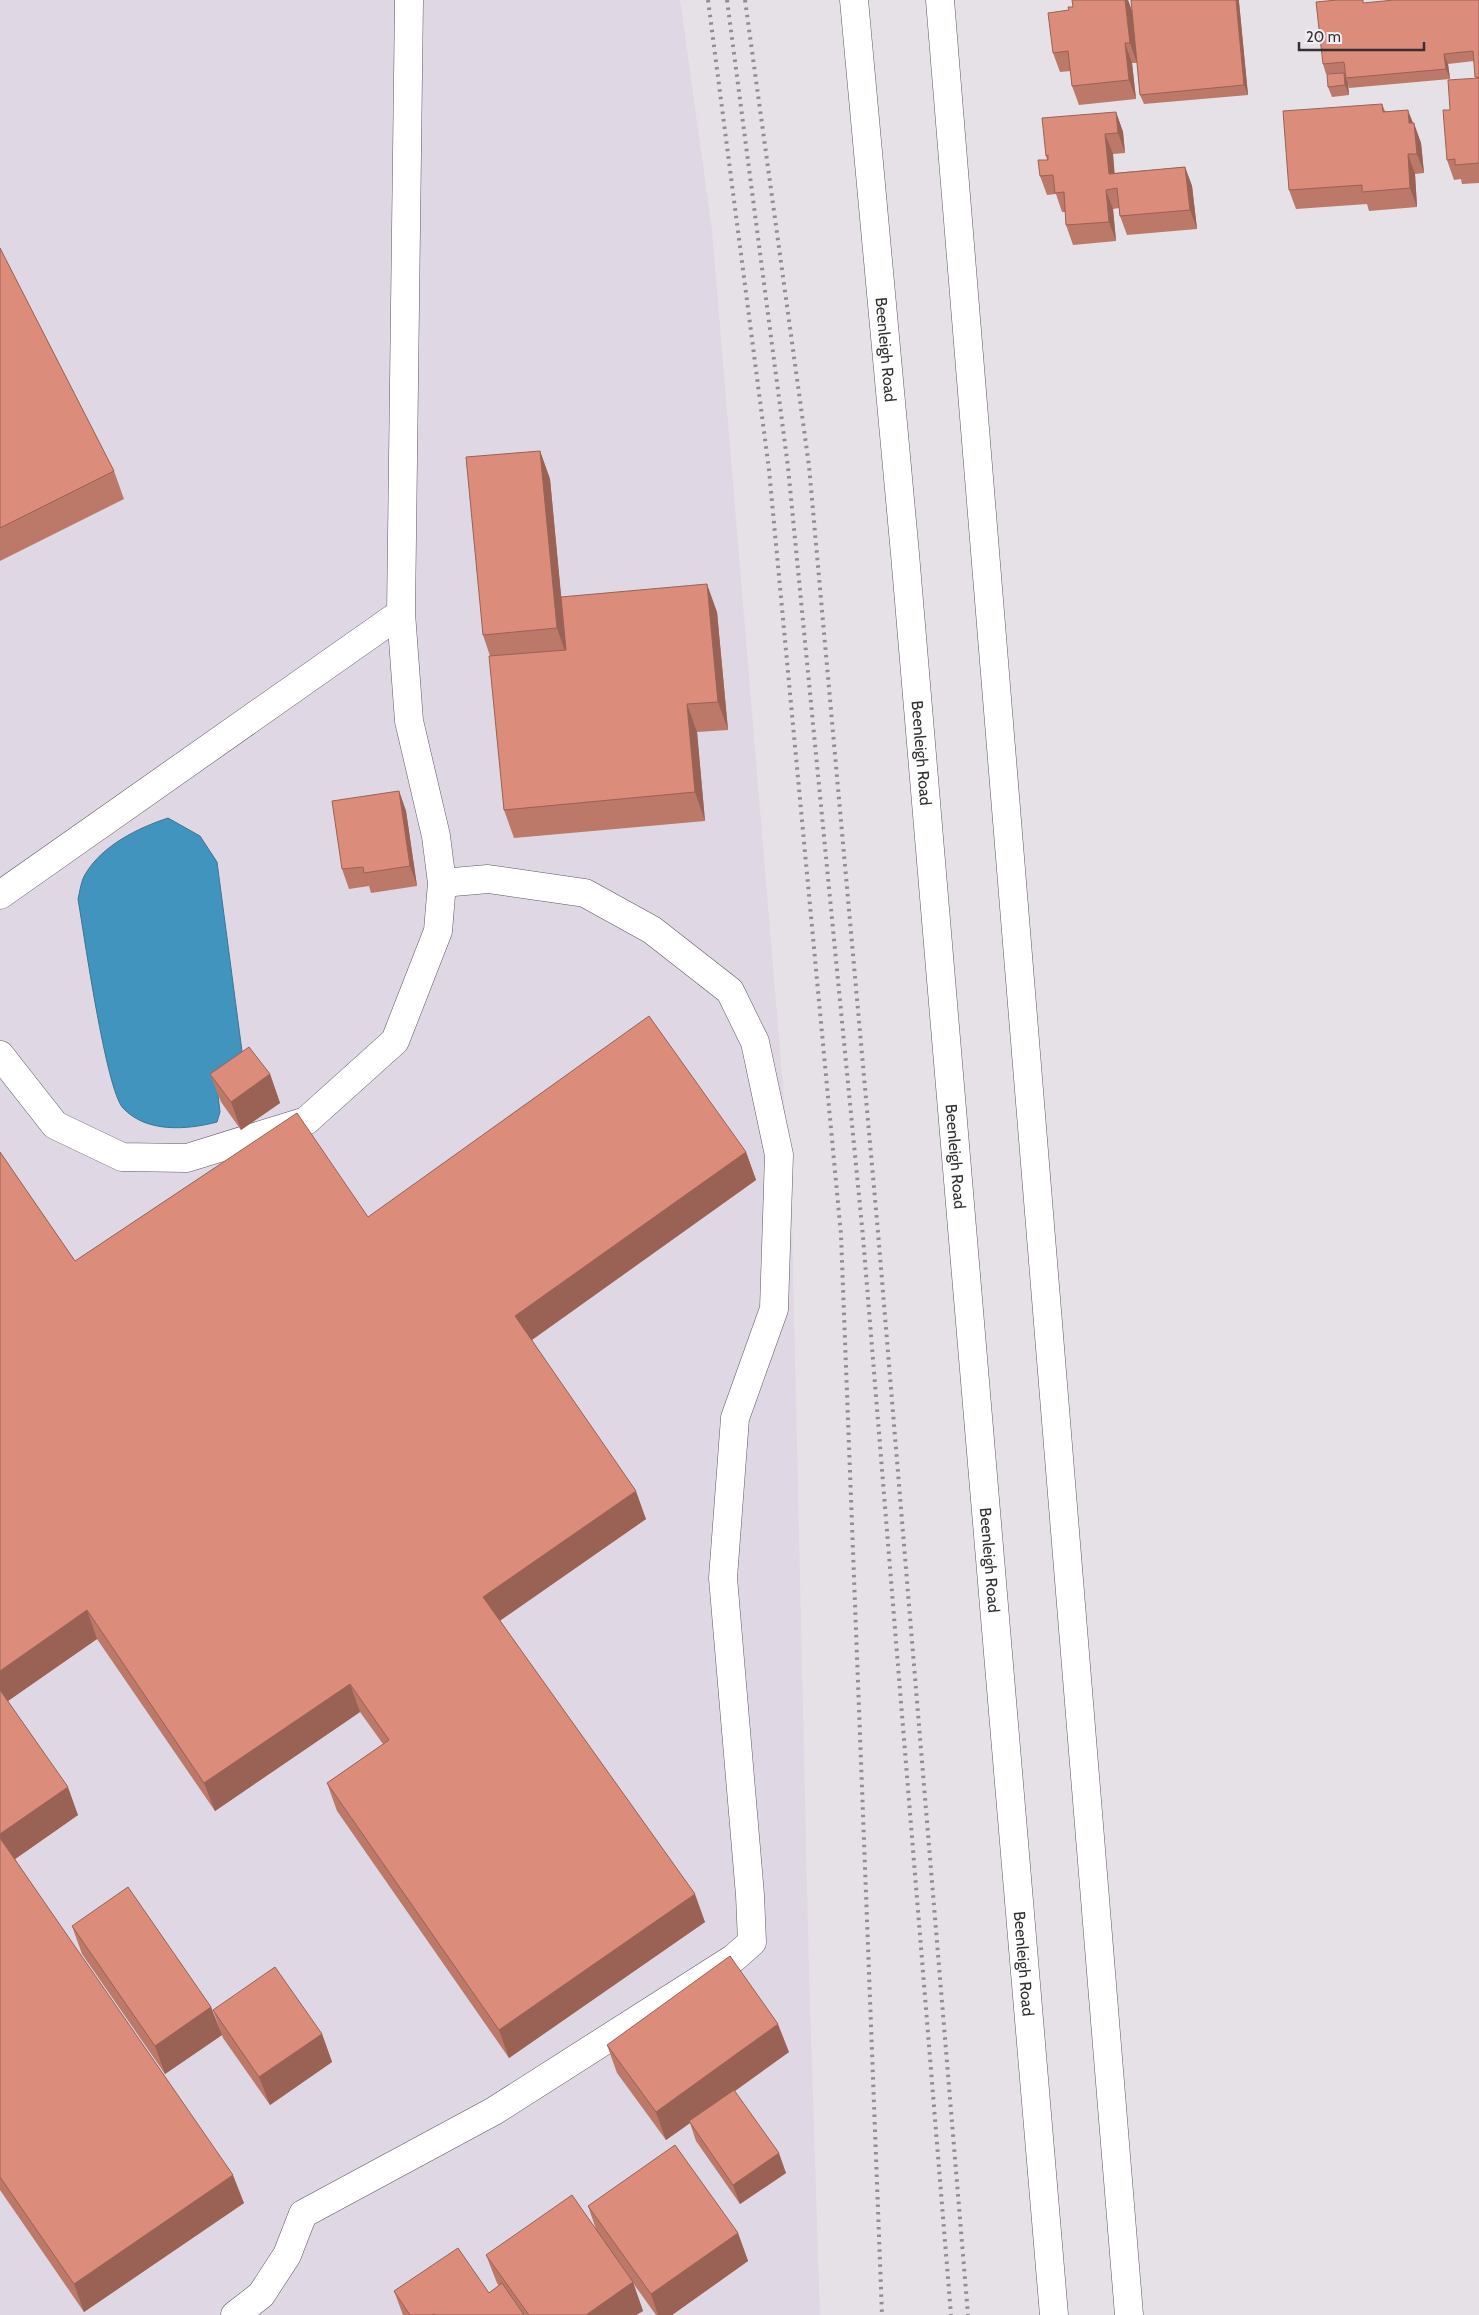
<svg xmlns="http://www.w3.org/2000/svg" width="1479" height="2315" viewBox="0 0 1479 2315" font-family="Cabin,sans-serif">
	<style>
		.built { fill: #dfd7e4 }
		.water { fill: #4194bd; stroke: #3d7694 }
		.lines { fill: none; stroke-linecap: round; stroke-linejoin: round }
		.minor-casing { stroke: #5d5a5f; stroke-width: 29 }
		.major-casing { stroke: #5d5a5f; stroke-width: 29 }
		.minor { stroke: #fff; stroke-width: 28 }
		.major { stroke: #fff; stroke-width: 28 }
		.rail { stroke: #918e92; stroke-width: 4; stroke-dasharray: 2.5 5; stroke-linecap: butt }
		.wall { fill: #bc7869 }
		.shaded-wall { fill: #996255 }
		.building { fill: #db8c7a; stroke: #996255 }
		.labels { text-anchor: middle; dominant-baseline: central; stroke-width: 4; stroke-linejoin: round; paint-order: stroke }
		.street-label { font-size: 16px; fill: #333134; stroke: #f2eef5 }
	</style>
	<rect width="100%" height="100%" fill="#e5e1e7"/>
	<path class="built" d="M 0,0 L 680,0 L 712,230 L 791,1184 L 809,1975 L 820,2315 L 0,2315 Z"/>
	<path class="water" d="M 168,818 L 200,836 L 217,862 L 245,1074 L 218,1095 L 220,1112 L 217,1122 C 187,1130 146,1133 123,1108 C 106,1090 84,934 78,899 C 80,891 81,880 86,873 C 103,845 138,828 168,818 Z"/>
	<g class="lines">
		<g class="minor-casing">
			<path id="minor" d="M 0,895 L 401,613 L 409,0
				M 0,1055 L 55,1125 L 122,1157 L 187,1158 L 306,1121 L 395,1041 L 438,931 L 442,883 L 436,836 L 409,721 L 401,613
				M 235,2315 L 261,2295 L 287,2255 L 303,2214 L 494,2111 L 734,1958 L 752,1942 L 750,1895 L 723,1578 L 735,1418 L 774,1309 L 779,1155 L 755,1042 L 730,991 L 652,930 L 585,893 L 488,879 L 442,883"/>
		</g>
		<g class="major-casing">
			<g id="major">
				<path id="s1" d="M 854,0 L 905,554 L 1054,2315"/>
				<path d="M 940,0 L 1129,2315"/>
			</g>
		</g>
		<use href="#minor" class="minor"/>
		<use href="#major" class="major"/>
		<path class="rail" d="M 708,0 L 769,470 L 841,1235 L 882,2315
			M 727,0 L 788,467 L 863,1237 L 951,2315
			M 745,0 L 809,466 L 878,1232 L 968,2315"/>
	</g>
	<path class="wall" d="M 1125,0 L 1128,0 L 1132,11 L 1137,56 L 1239,2 L 1248,95 L 1144,104 L 1140,95 L 1137,63 L 1132,63 L 1136,99 L 1079,105 L 1072,86 L 1071,71 L 1060,72 L 1053,53 L 1069,10 Z
		M 1479,0 L 1479,183 L 1462,184 L 1461,179 L 1454,180 L 1447,160 L 1450,110 L 1476,78 L 1474,61 L 1448,64 L 1450,79 L 1349,88 L 1348,84 L 1349,95 L 1332,97 L 1328,87 L 1343,73 L 1326,74 L 1323,64 L 1365,3 Z
		M 1382,104 L 1385,111 L 1413,123 L 1421,143 L 1424,173 L 1415,174 L 1417,207 L 1369,211 L 1367,204 L 1296,209 L 1289,190 Z
		M 1116,112 L 1123,132 L 1125,153 L 1113,154 L 1114,173 L 1185,167 L 1192,186 L 1197,229 L 1127,235 L 1120,216 L 1119,208 L 1113,209 L 1116,241 L 1073,245 L 1066,225 L 1065,212 L 1062,212 L 1056,194 L 1047,195 L 1040,176 L 1047,160 L 1046,156 Z
		M 0,248 L 114,471 L 124,499 L 0,561 Z
		M 540,451 L 550,479 L 561,597 L 717,612 L 728,730 L 697,732 L 705,821 L 514,838 L 504,810 L 490,656 L 483,635 Z
		M 399,791 L 406,811 L 417,886 L 371,893 L 369,886 L 349,889 L 342,869 Z
		M 210,1074 L 270,1074 L 280,1103 L 241,1130 L 221,1102 Z
		M 0,1152 L 75,1261 L 368,1217 L 746,1152 L 756,1180 L 532,1340 L 646,1519 L 500,1620 L 705,1922 L 509,2058 L 337,1811 L 327,1783 L 383,1744 L 360,1712 L 215,1811 L 97,1639 L 8,1701 L 78,1815 L 15,1859 L 244,2203 L 84,2312 L 0,2190 Z
		M 72,1926 L 211,2007 L 222,2035 L 165,2074 L 82,1954 Z
		M 213,2010 L 322,2034 L 332,2062 L 270,2105 L 223,2038 Z
		M 607,2045 L 789,2052 L 735,2091 L 786,2173 L 740,2204 L 696,2141 L 690,2123 L 666,2140 L 617,2073 Z
		M 588,2206 L 738,2233 L 748,2261 L 672,2315 L 656,2315 L 633,2283 L 643,2311 L 636,2315 L 403,2315 L 394,2291 L 489,2293 L 499,2286 L 497,2283 L 486,2255 L 597,2232 Z"/>
	<path class="shaded-wall" d="M 1125,0 L 1128,0 L 1132,11 L 1137,63 L 1130,43 Z
		M 1236,0 L 1239,0 L 1239,2 L 1248,95 L 1244,85 Z
		M 1125,43 L 1132,63 L 1136,99 L 1129,80 Z
		M 1444,54 L 1448,64 L 1450,79 L 1446,69 Z
		M 1344,73 L 1348,84 L 1349,95 L 1345,85 Z
		M 1408,110 L 1415,128 L 1414,123 L 1421,143 L 1424,173 L 1417,154 L 1409,123 Z
		M 1116,112 L 1123,132 L 1125,153 L 1118,133 Z
		M 1105,134 L 1113,154 L 1116,188 L 1109,174 Z
		M 1408,154 L 1415,174 L 1417,207 L 1410,188 Z
		M 1185,167 L 1192,186 L 1197,229 L 1190,210 Z
		M 1106,190 L 1113,209 L 1116,241 L 1109,222 Z
		M 540,451 L 550,479 L 567,657 L 557,628 Z
		M 707,584 L 717,612 L 728,730 L 718,702 Z
		M 687,704 L 697,732 L 705,821 L 695,792 Z
		M 399,791 L 406,811 L 417,886 L 410,866 Z
		M 270,1074 L 280,1103 L 241,1130 L 231,1102 Z
		M 746,1152 L 756,1180 L 526,1344 L 515,1316 Z
		M 636,1491 L 646,1519 L 494,1625 L 483,1597 Z
		M 87,1610 L 97,1639 L 2,1705 L 0,1701 L 0,1671 Z
		M 350,1684 L 360,1712 L 215,1811 L 204,1783 Z
		M 68,1787 L 78,1815 L 8,1864 L 0,1841 L 0,1834 Z
		M 695,1894 L 705,1922 L 509,2058 L 499,2030 Z
		M 211,2007 L 222,2035 L 165,2074 L 155,2046 Z
		M 778,2024 L 789,2052 L 690,2123 L 689,2121 L 690,2123 L 666,2140 L 656,2112 Z
		M 322,2034 L 332,2062 L 270,2105 L 259,2077 Z
		M 779,2153 L 786,2173 L 740,2204 L 733,2185 Z
		M 233,2175 L 244,2203 L 84,2312 L 74,2284 Z
		M 738,2233 L 748,2261 L 672,2315 L 658,2315 L 651,2294 Z
		M 633,2282 L 643,2311 L 636,2315 L 586,2315 Z"/>
	<path class="building" d="M 1072,0 L 1125,0 L 1130,43 L 1125,43 L 1129,80 L 1072,86 L 1068,51 L 1053,53 L 1048,13 L 1069,10 L 1068,7 L 1073,7 Z
		M 1131,0 L 1236,0 L 1244,85 L 1140,95 Z
		M 1337,0 L 1363,0 L 1363,3 L 1394,0 L 1479,0 L 1479,77 L 1475,77 L 1473,51 L 1444,54 L 1446,69 L 1346,78 L 1344,62 L 1323,64 L 1316,2 Z
		M 1344,73 L 1345,85 L 1328,87 L 1327,74 Z
		M 1479,78 L 1479,163 L 1455,165 L 1455,159 L 1447,160 L 1443,110 L 1450,110 L 1448,80 Z
		M 1382,104 L 1383,112 L 1408,110 L 1409,123 L 1414,123 L 1417,154 L 1408,154 L 1410,188 L 1362,192 L 1362,185 L 1289,190 L 1283,111 Z
		M 1116,112 L 1118,133 L 1105,134 L 1109,174 L 1185,167 L 1190,210 L 1120,216 L 1117,188 L 1106,190 L 1109,222 L 1066,225 L 1064,192 L 1055,193 L 1053,175 L 1040,176 L 1038,160 L 1048,160 L 1048,155 L 1046,156 L 1042,118 Z
		M 0,248 L 114,471 L 0,528 Z
		M 540,451 L 557,628 L 483,635 L 466,457 Z
		M 707,584 L 718,702 L 687,704 L 695,792 L 504,810 L 489,656 L 566,650 L 561,597 Z
		M 399,791 L 410,866 L 364,873 L 363,867 L 342,869 L 332,801 Z
		M 649,1016 L 746,1152 L 515,1316 L 636,1491 L 483,1597 L 695,1894 L 499,2030 L 327,1783 L 389,1740 L 350,1684 L 204,1783 L 87,1610 L 0,1671 L 0,1152 L 75,1261 L 297,1113 L 368,1217 Z
		M 249,1047 L 270,1074 L 231,1102 L 210,1074 Z
		M 0,1690 L 68,1787 L 0,1834 Z
		M 0,1838 L 233,2175 L 74,2284 L 0,2177 Z
		M 128,1887 L 211,2007 L 155,2046 L 72,1926 Z
		M 730,1956 L 778,2024 L 656,2112 L 607,2045 Z
		M 275,1967 L 322,2034 L 259,2077 L 213,2010 Z
		M 734,2090 L 779,2153 L 733,2185 L 689,2121 Z
		M 675,2145 L 738,2233 L 651,2294 L 588,2206 Z
		M 572,2195 L 633,2282 L 586,2315 L 529,2315 L 486,2255 Z
		M 458,2248 L 489,2293 L 502,2283 L 524,2315 L 435,2315 L 434,2314 L 432,2315 L 410,2315 L 394,2291 Z"/>
	<g class="labels">
		<g class="street-label">
			<text stroke="none"><textPath href="#s1" startOffset="351">Beenleigh Road</textPath></text>
			<text stroke="none"><textPath href="#s1" startOffset="756">Beenleigh Road</textPath></text>
			<text stroke="none"><textPath href="#s1" startOffset="1161">Beenleigh Road</textPath></text>
			<text stroke="none"><textPath href="#s1" startOffset="1566">Beenleigh Road</textPath></text>
			<text stroke="none"><textPath href="#s1" startOffset="1971">Beenleigh Road</textPath></text>
		</g>
	</g>
	<path d="M1299 42v8h125v-8" fill="none" stroke="#333134" stroke-width="2.5"/>
	<text x="1306" y="42" font-size="15" fill="#333134" stroke="#f2eef5" stroke-width="4" paint-order="stroke">20 m</text>
</svg>
